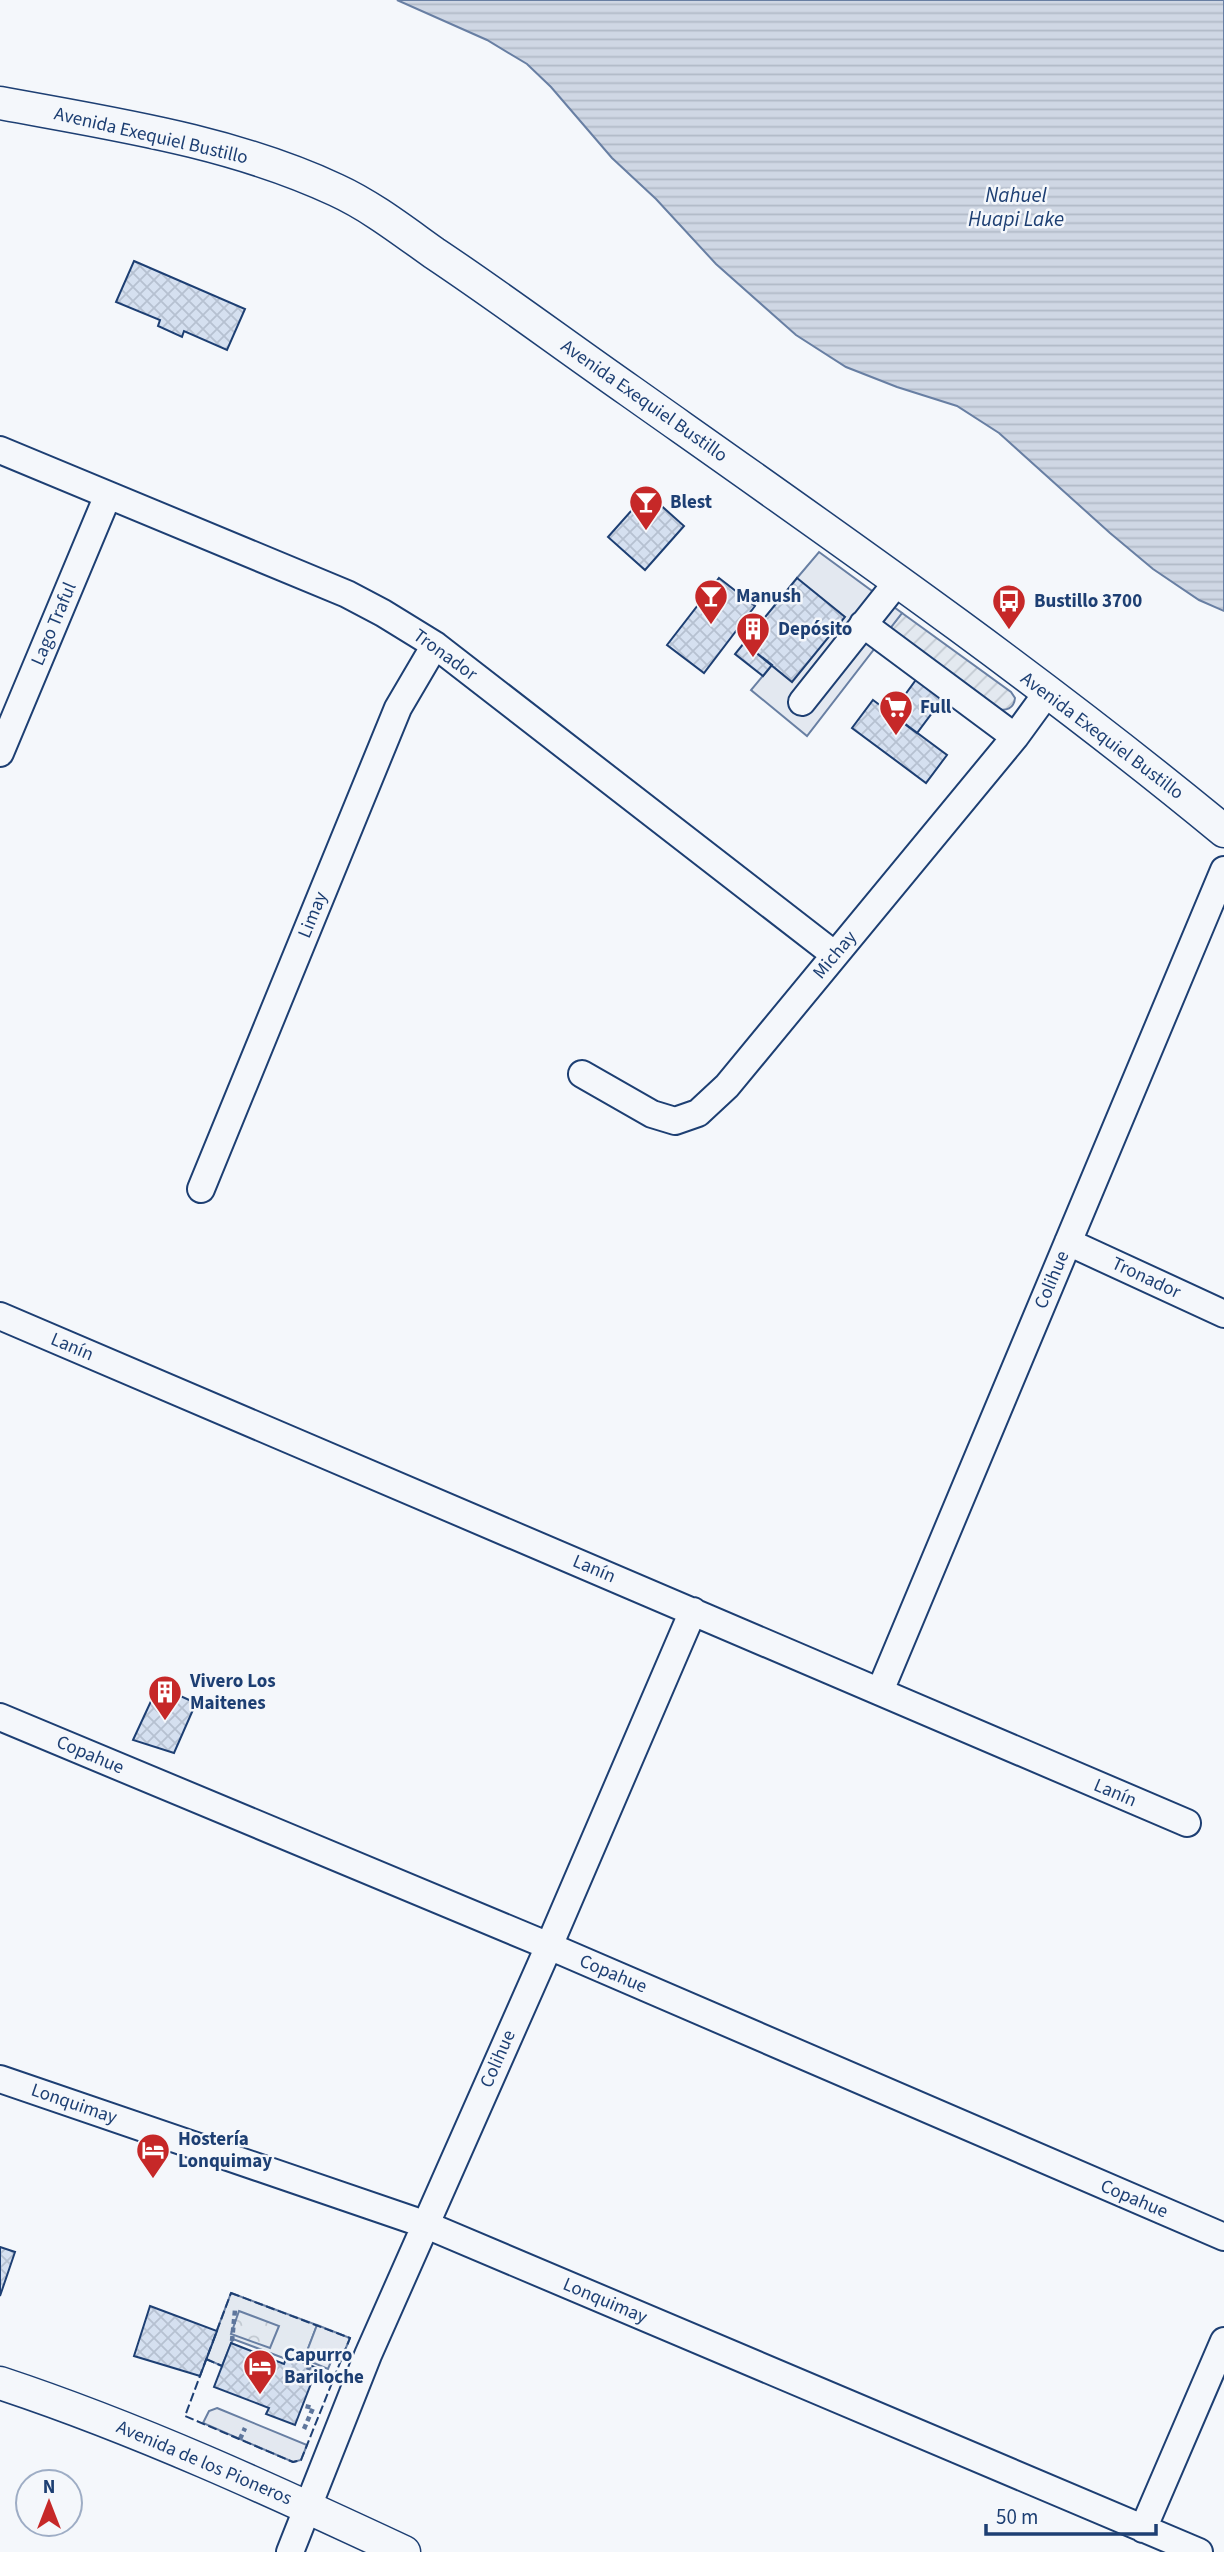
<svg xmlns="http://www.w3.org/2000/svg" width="1224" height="2552" viewBox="0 0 1224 2552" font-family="'Source Sans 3',sans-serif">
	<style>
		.grass { fill: #e3e9f0; stroke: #687fa3; stroke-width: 2 }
		.park { fill: url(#park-crowns); stroke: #687fa3; stroke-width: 2 }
		.garden { fill: url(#garden-furrows); stroke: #687fa3; stroke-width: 2 }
		.parking { fill: #e3e8f0; stroke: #687fa3; stroke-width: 2 }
		.water { fill: url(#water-rules); stroke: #687fa3; stroke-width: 2 }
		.building { fill: url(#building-cross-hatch); stroke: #1d3f73; stroke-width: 2 }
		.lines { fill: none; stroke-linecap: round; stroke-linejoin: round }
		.minor-casing { stroke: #1d3f73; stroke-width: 30 }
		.major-casing { stroke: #1d3f73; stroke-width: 35 }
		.path { stroke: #5e769c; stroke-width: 4.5; stroke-dasharray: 5 3.5; stroke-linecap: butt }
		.minor { stroke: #f4f7fb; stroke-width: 26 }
		.major { stroke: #f4f7fb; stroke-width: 32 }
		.fence { stroke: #1d3f73; stroke-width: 2; stroke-dasharray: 9 3.5; stroke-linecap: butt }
		.labels { text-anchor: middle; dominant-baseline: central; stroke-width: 5; stroke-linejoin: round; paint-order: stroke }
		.street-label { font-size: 19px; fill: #1d3f73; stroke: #f4f7fb }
		.poi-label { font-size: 19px; font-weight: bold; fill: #1d3f73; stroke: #f4f7fb; text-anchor: start }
		.water-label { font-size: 21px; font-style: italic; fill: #1d3f73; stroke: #f4f7fb }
	</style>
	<defs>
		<pattern id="park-crowns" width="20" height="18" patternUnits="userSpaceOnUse" patternTransform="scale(1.75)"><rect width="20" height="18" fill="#e3e9f0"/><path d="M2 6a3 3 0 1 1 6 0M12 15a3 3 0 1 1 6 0" fill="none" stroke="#c2c9d1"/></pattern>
		<pattern id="garden-furrows" width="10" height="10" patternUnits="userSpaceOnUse" patternTransform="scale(1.75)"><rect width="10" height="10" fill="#e3e9f0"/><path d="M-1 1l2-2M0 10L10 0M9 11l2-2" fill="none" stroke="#c2c9d1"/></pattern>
		<pattern id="water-rules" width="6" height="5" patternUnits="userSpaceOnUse" patternTransform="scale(1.75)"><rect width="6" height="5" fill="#cfd7e4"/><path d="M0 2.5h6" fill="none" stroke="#b1bac7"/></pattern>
		<pattern id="building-cross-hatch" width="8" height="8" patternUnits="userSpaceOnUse" patternTransform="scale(1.75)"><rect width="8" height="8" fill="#d5e0f0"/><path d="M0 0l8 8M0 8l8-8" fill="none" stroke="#b6c1d1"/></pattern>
	</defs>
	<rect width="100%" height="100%" fill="#f4f7fb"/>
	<path class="grass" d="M 231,2293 L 317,2325 L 303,2362 L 288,2356 L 286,2359 L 233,2339 L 222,2366 L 206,2359 Z"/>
	<path class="park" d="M 239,2311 L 279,2326 L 270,2348 L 231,2334 Z"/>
	<path class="garden" d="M 902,613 L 1011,692 L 1015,698 C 1014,709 1006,711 997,709 L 887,632 Z"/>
	<path class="parking" d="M 819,552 L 902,613 L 807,736 L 751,690 L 772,665 L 797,578 Z
		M 317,2325 L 350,2338 L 343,2355 L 335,2352 L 328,2369 L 304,2359 Z
		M 217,2408 L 307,2445 L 301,2460 L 293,2462 L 203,2423 L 209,2411 Z"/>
	<path class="water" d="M 397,0 L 1224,0 L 1224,611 L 1199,600 L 1153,569 L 1110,533 L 999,433 L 957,406 L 897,387 L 846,367 L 796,335 L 716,264 L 656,199 L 612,158 L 551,87 L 527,64 L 487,40 Z"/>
	<path class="building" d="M 134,261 L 245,309 L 227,350 L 184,331 L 182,337 L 158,326 L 160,320 L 116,302 Z
		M 647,493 L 684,526 L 645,570 L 608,537 Z
		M 719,578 L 755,606 L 704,673 L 667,645 Z
		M 797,578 L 845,617 L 792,682 L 744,643 Z
		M 744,643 L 772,665 L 763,676 L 735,654 Z
		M 929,662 L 956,681 L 917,733 L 891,714 Z
		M 873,700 L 947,755 L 926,783 L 852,728 Z
		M 158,1686 L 196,1703 L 174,1753 L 133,1740 Z
		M 0,2247 L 15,2252 L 0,2296 Z
		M 150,2306 L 217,2331 L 200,2376 L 134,2356 Z
		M 231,2343 L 284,2364 L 287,2356 L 317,2368 L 295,2425 L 266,2414 L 269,2408 L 214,2387 Z"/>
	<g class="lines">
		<g class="minor-casing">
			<path id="minor" d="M 0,450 L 347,594 L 383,613 L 435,645 L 835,955
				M 863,624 L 1015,737
				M 802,702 L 898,581
				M 0,753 L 108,495
				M 582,1074 L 652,1114 L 675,1121 L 698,1113 L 727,1086 L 1015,737 L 1047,693
				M 201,1189 L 398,708 L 435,645
				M 1068,1242 L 1224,1314
				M 0,1316 L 1187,1823
				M 880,1691 L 1224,870
				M 0,1717 L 549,1946 L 1224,2237
				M 0,2079 L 424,2224 L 1199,2552
				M 1143,2529 L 1224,2341
				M 290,2552 L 368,2355 L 549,1946 L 693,1611"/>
		</g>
		<g class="major-casing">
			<path id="major" d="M 0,103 C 113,124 231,141 336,190 C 371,206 403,231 434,253 C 500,297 564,345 630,391 C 831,533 1034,674 1224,831
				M 0,2383 C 139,2429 271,2490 404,2552"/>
		</g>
		<path class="path" d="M 232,2341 L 235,2310
			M 308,2370 L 312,2360
			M 304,2429 L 313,2408 L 305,2406
			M 240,2439 L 245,2428"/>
		<use href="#minor" class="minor"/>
		<use href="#major" class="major"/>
		<path class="fence" d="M 231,2293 L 350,2338 L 301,2460 L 293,2462 L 185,2416 Z
			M 206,2359 L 222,2366"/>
	</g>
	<defs>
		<g id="bar-pin" transform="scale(1.75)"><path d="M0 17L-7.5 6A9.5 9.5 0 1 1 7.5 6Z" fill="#c62828" stroke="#f4f7fb"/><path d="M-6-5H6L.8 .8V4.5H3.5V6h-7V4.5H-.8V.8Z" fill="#fff"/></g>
		<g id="bus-pin" transform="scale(1.75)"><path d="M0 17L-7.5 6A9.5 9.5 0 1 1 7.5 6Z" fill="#c62828" stroke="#f4f7fb"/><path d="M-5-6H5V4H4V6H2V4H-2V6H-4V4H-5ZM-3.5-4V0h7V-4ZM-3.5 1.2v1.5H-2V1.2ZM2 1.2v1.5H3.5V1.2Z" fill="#fff"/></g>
		<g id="building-pin" transform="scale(1.75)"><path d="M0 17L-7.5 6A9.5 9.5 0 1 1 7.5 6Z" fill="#c62828" stroke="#f4f7fb"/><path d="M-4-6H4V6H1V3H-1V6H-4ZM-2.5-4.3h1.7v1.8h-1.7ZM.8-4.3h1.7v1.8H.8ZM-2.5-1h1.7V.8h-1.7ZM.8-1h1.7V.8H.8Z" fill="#fff"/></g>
		<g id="supermarket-pin" transform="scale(1.75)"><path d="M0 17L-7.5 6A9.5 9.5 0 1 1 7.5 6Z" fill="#c62828" stroke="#f4f7fb"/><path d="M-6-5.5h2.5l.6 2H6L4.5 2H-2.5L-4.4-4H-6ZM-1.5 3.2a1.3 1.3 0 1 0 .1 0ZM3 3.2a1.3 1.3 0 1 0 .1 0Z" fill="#fff"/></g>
		<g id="hotel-pin" transform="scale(1.75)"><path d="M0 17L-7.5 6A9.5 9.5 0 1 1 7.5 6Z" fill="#c62828" stroke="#f4f7fb"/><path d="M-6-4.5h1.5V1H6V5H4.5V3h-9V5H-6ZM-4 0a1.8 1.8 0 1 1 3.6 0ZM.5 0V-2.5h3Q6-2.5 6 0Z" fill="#fff"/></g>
	</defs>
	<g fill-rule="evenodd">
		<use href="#bar-pin" x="646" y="502"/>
		<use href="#bar-pin" x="711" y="596"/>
		<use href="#bus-pin" x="1009" y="601"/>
		<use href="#building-pin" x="753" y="629"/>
		<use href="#supermarket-pin" x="896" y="707"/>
		<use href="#building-pin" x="165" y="1692"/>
		<use href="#hotel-pin" x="153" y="2150"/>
		<use href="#hotel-pin" x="260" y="2366"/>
	</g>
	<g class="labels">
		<g class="street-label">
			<text transform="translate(151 136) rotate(13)">Avenida Exequiel Bustillo</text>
			<text transform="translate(644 401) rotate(35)">Avenida Exequiel Bustillo</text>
			<text transform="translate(54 624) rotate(-67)">Lago Traful</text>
			<text transform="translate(445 655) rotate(36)">Tronador</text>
			<text transform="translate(1102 736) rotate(37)">Avenida Exequiel Bustillo</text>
			<text transform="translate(313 915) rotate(-68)">Limay</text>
			<text transform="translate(835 955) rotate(-50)">Michay</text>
			<text transform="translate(1146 1278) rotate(25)">Tronador</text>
			<text transform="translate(1052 1280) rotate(-67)">Colihue</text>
			<text transform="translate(72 1347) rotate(23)">Lanín</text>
			<text transform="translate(594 1569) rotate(23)">Lanín</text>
			<text transform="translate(90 1755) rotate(23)">Copahue</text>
			<text transform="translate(1115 1793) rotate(23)">Lanín</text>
			<text transform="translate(613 1974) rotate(23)">Copahue</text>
			<text transform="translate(498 2059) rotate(-66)">Colihue</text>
			<text transform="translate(74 2104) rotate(19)">Lonquimay</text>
			<text transform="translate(1134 2199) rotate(23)">Copahue</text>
			<text transform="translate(605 2301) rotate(23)">Lonquimay</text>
			<text transform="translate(204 2463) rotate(23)">Avenida de los Pioneros</text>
		</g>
		<g class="poi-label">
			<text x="670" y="502">Blest</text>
			<text x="736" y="596">Manush</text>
			<text x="1034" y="601">Bustillo 3700</text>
			<text x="778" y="629">Depósito</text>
			<text x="920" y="707">Full</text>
			<text x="190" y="1681">Vivero Los<tspan x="190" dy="22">Maitenes</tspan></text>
			<text x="178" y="2139">Hostería<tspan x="178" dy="22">Lonquimay</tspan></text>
			<text x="284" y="2355">Capurro<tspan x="284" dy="22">Bariloche</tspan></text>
		</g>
		<g class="water-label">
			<text x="1016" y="195">Nahuel<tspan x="1016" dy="24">Huapi Lake</tspan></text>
		</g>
	</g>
	<g transform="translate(49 2503)"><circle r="33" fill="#f4f7fb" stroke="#9eadc5" stroke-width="2"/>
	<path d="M0-5L12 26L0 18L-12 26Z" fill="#c62828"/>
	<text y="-10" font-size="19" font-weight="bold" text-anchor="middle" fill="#1d3f73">N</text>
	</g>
	<path d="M986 2524v10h170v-10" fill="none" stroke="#1d3f73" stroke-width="3.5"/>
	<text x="996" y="2524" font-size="21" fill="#1d3f73" stroke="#f4f7fb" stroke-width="5" paint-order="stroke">50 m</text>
</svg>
